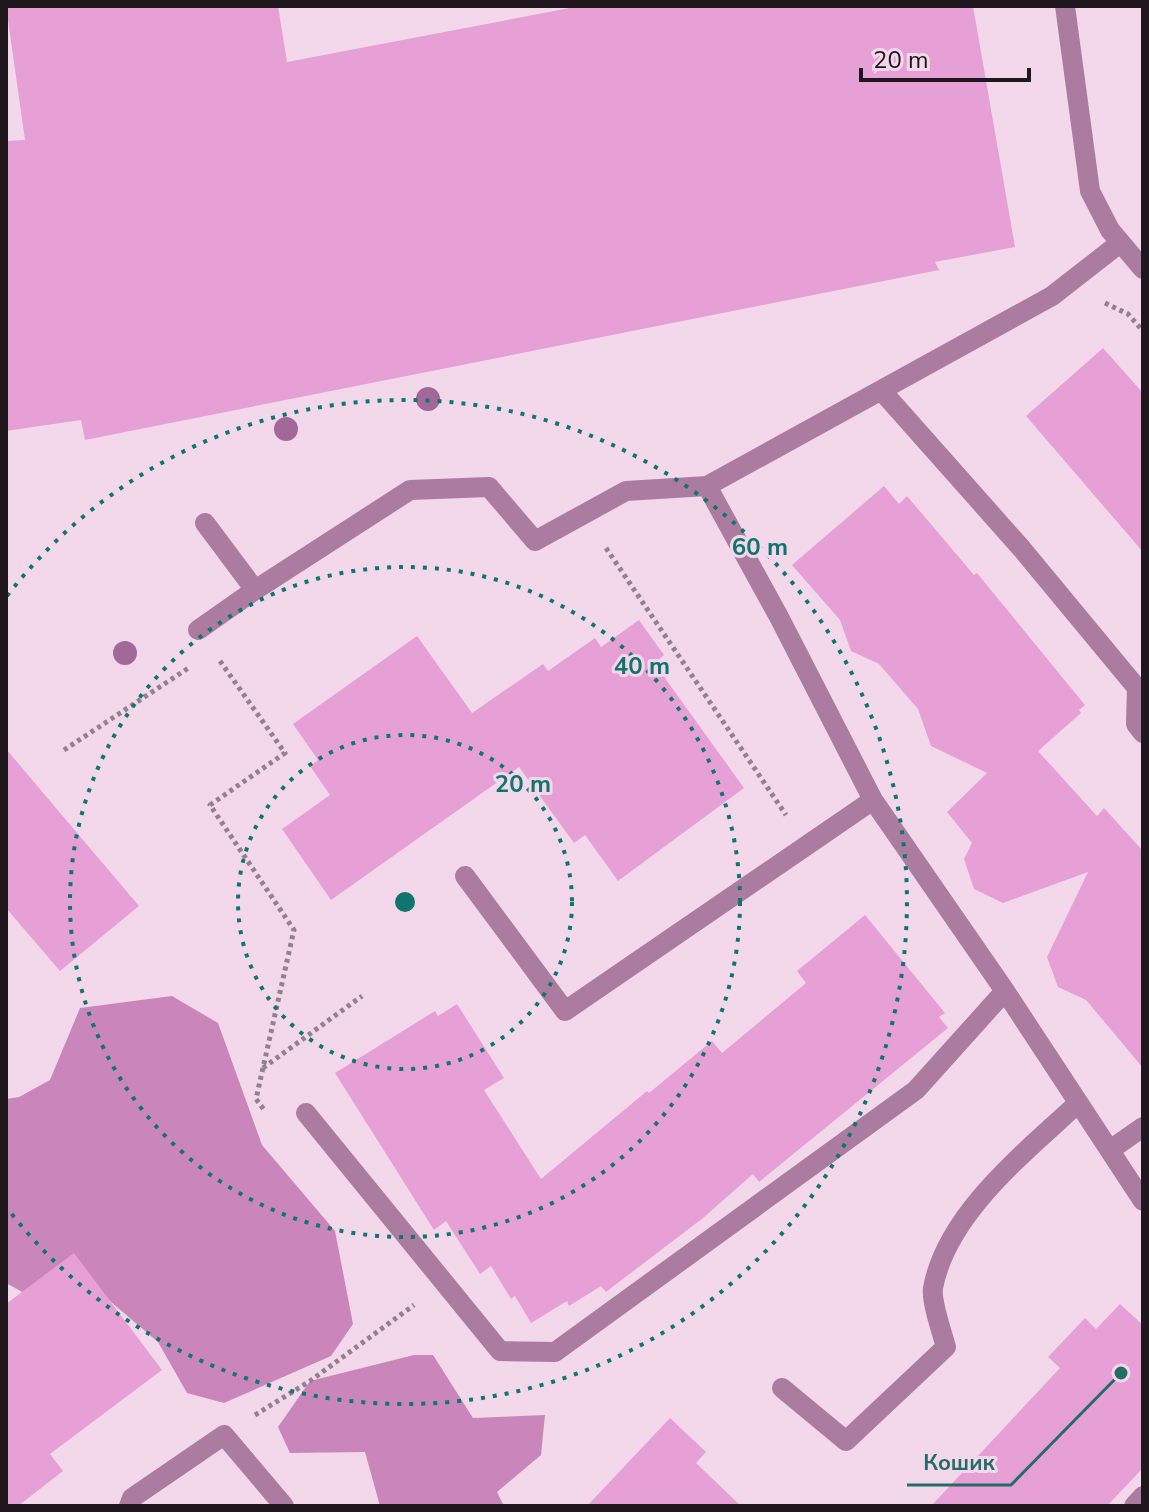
<svg xmlns="http://www.w3.org/2000/svg" width="1149" height="1512" viewBox="0 0 1149 1512" font-family="'Nunito Sans',sans-serif">
	<style>
		.forest { fill: #ca86ba }
		.building { fill: #e7a0d6 }
		.lines { fill: none; stroke-linecap: round; stroke-linejoin: round }
		.path { stroke: #93818f; stroke-width: 5; stroke-dasharray: 4 4; stroke-linecap: butt }
		.minor { stroke: #ab7ca0; stroke-width: 20 }
		.tree { fill: #a26898 }
		.ring { fill: none; stroke: #0f766e; stroke-width: 4; stroke-dasharray: 4 8 }
		.centre { fill: #0f766e; stroke: #f3d8ec; stroke-width: 4 }
		.ring-label { font-size: 24px; text-anchor: middle; font-weight: bold; fill: #0f766e; stroke: #f3d8ec; stroke-width: 6; stroke-linejoin: round; paint-order: stroke }
		.leader { fill: none; stroke: #246d66; stroke-width: 3 }
		.callout-dot { fill: #246d66; stroke: #f3d8ec; stroke-width: 3 }
		.callout-label { font-size: 22px; text-anchor: middle; font-weight: bold; fill: #246d66; stroke: #f3d8ec; stroke-width: 6; stroke-linejoin: round; paint-order: stroke }
	</style>
	<rect width="100%" height="100%" fill="#f3d8ec"/>
	<path class="forest" d="M 172,996 L 218,1023 L 262,1145 L 335,1231 L 353,1324 L 331,1356 L 224,1403 L 187,1393 L 158,1342 L 97,1290 L 35,1299 L 6,1283 L 6,1099 L 19,1097 L 50,1080 L 80,1008 Z
		M 414,1355 L 433,1355 L 473,1418 L 545,1415 L 541,1455 L 497,1492 L 504,1506 L 380,1506 L 365,1452 L 290,1453 L 278,1427 L 310,1381 Z"/>
	<path class="building" d="M 6,6 L 278,6 L 287,62 L 580,6 L 973,6 L 1015,247 L 935,262 L 939,270 L 85,440 L 81,420 L 6,431 L 6,141 L 25,140 Z
		M 1103,348 L 1143,393 L 1143,552 L 1026,416 Z
		M 884,486 L 899,504 L 907,496 L 974,575 L 977,573 L 1085,705 L 1079,710 L 1081,713 L 1038,751 L 1097,816 L 1104,808 L 1143,851 L 1143,1068 L 1086,1000 L 1058,987 L 1047,957 L 1088,872 L 1003,903 L 974,889 L 964,859 L 972,843 L 947,812 L 987,773 L 931,746 L 918,709 L 879,664 L 851,651 L 840,620 L 792,565 Z
		M 639,620 L 664,655 L 656,662 L 667,681 L 744,788 L 618,881 L 585,835 L 574,843 L 519,767 L 331,900 L 282,829 L 330,795 L 310,766 L 318,760 L 293,724 L 417,636 L 472,713 L 543,664 L 548,671 L 595,638 L 601,647 Z
		M 6,749 L 139,906 L 60,971 L 6,908 Z
		M 865,915 L 945,1013 L 939,1017 L 948,1028 L 759,1182 L 753,1174 L 703,1218 L 606,1292 L 601,1286 L 569,1306 L 567,1301 L 531,1323 L 515,1296 L 511,1299 L 491,1266 L 480,1274 L 446,1221 L 434,1230 L 335,1073 L 435,1011 L 438,1016 L 457,1004 L 504,1078 L 484,1090 L 541,1179 L 647,1091 L 649,1093 L 712,1041 L 722,1053 L 806,983 L 797,971 Z
		M 74,1253 L 162,1370 L 50,1454 L 63,1471 L 18,1506 L 6,1506 L 6,1304 Z
		M 1120,1304 L 1143,1325 L 1143,1468 L 1107,1506 L 931,1506 L 1060,1368 L 1048,1357 L 1085,1318 L 1096,1329 Z
		M 670,1418 L 706,1452 L 696,1463 L 741,1506 L 587,1506 Z"/>
	<g class="lines">
		<path class="path" d="M 1105,303 L 1128,314 L 1143,331
			M 606,548 L 786,815
			M 220,661 L 285,753 L 210,805 L 294,930 L 256,1099 L 265,1111
			M 64,750 L 190,667
			M 263,1068 L 362,996
			M 255,1415 L 310,1381 L 414,1305"/>
		<path class="minor" d="M 1065,6 L 1090,191 L 1110,230 L 1143,269
			M 1120,243 L 1052,296 L 707,486 L 779,617 L 873,800 L 1005,991 L 1143,1201
			M 881,390 L 1022,549 L 1137,688 L 1136,724 L 1143,733
			M 205,523 L 255,590 L 410,490 L 489,487 L 535,541 L 626,491 L 707,486
			M 198,630 L 255,590
			M 465,876 L 565,1011 L 873,800
			M 306,1113 L 500,1351 L 555,1352 L 916,1090 L 1005,991
			M 1110,1150 L 1143,1127
			M 782,1388 L 846,1441 L 946,1347 C 942,1333 931,1301 933,1288 C 947,1213 1026,1152 1078,1103
			M 129,1506 L 132,1498 L 224,1435 L 284,1506
			M 1134,1506 L 1143,1496"/>
	</g>
	<g class="tree">
		<circle cx="428" cy="399" r="12"/>
		<circle cx="286" cy="429" r="12"/>
		<circle cx="125" cy="653" r="12"/>
	</g>
	<g class="ring">
		<circle cx="405" cy="902" r="167"/>
		<circle cx="405" cy="902" r="335"/>
		<path d="M7 596A502 502 0 1 1 7 1208"/>
	</g>
	<circle cx="405" cy="902" r="12" class="centre"/>
	<g class="ring-label">
		<text x="760" y="555">60 m</text>
		<text x="642" y="674">40 m</text>
		<text x="523" y="792">20 m</text>
	</g>
	<path class="leader" d="M1121 1373L1011 1485H907"/>
	<circle class="callout-dot" cx="1121" cy="1373" r="8"/>
	<g class="callout-label">
		<text x="959" y="1470">Кошик</text>
	</g>
	<rect width="1149" height="1512" fill="none" stroke="#20171e" stroke-width="16"/>
	<path d="M861 68v12h168v-12" fill="none" stroke="#20171e" stroke-width="4"/>
	<text x="873" y="68" font-size="24" fill="#20171e" stroke="#f3d8ec" stroke-width="6" paint-order="stroke">20 m</text>
</svg>
